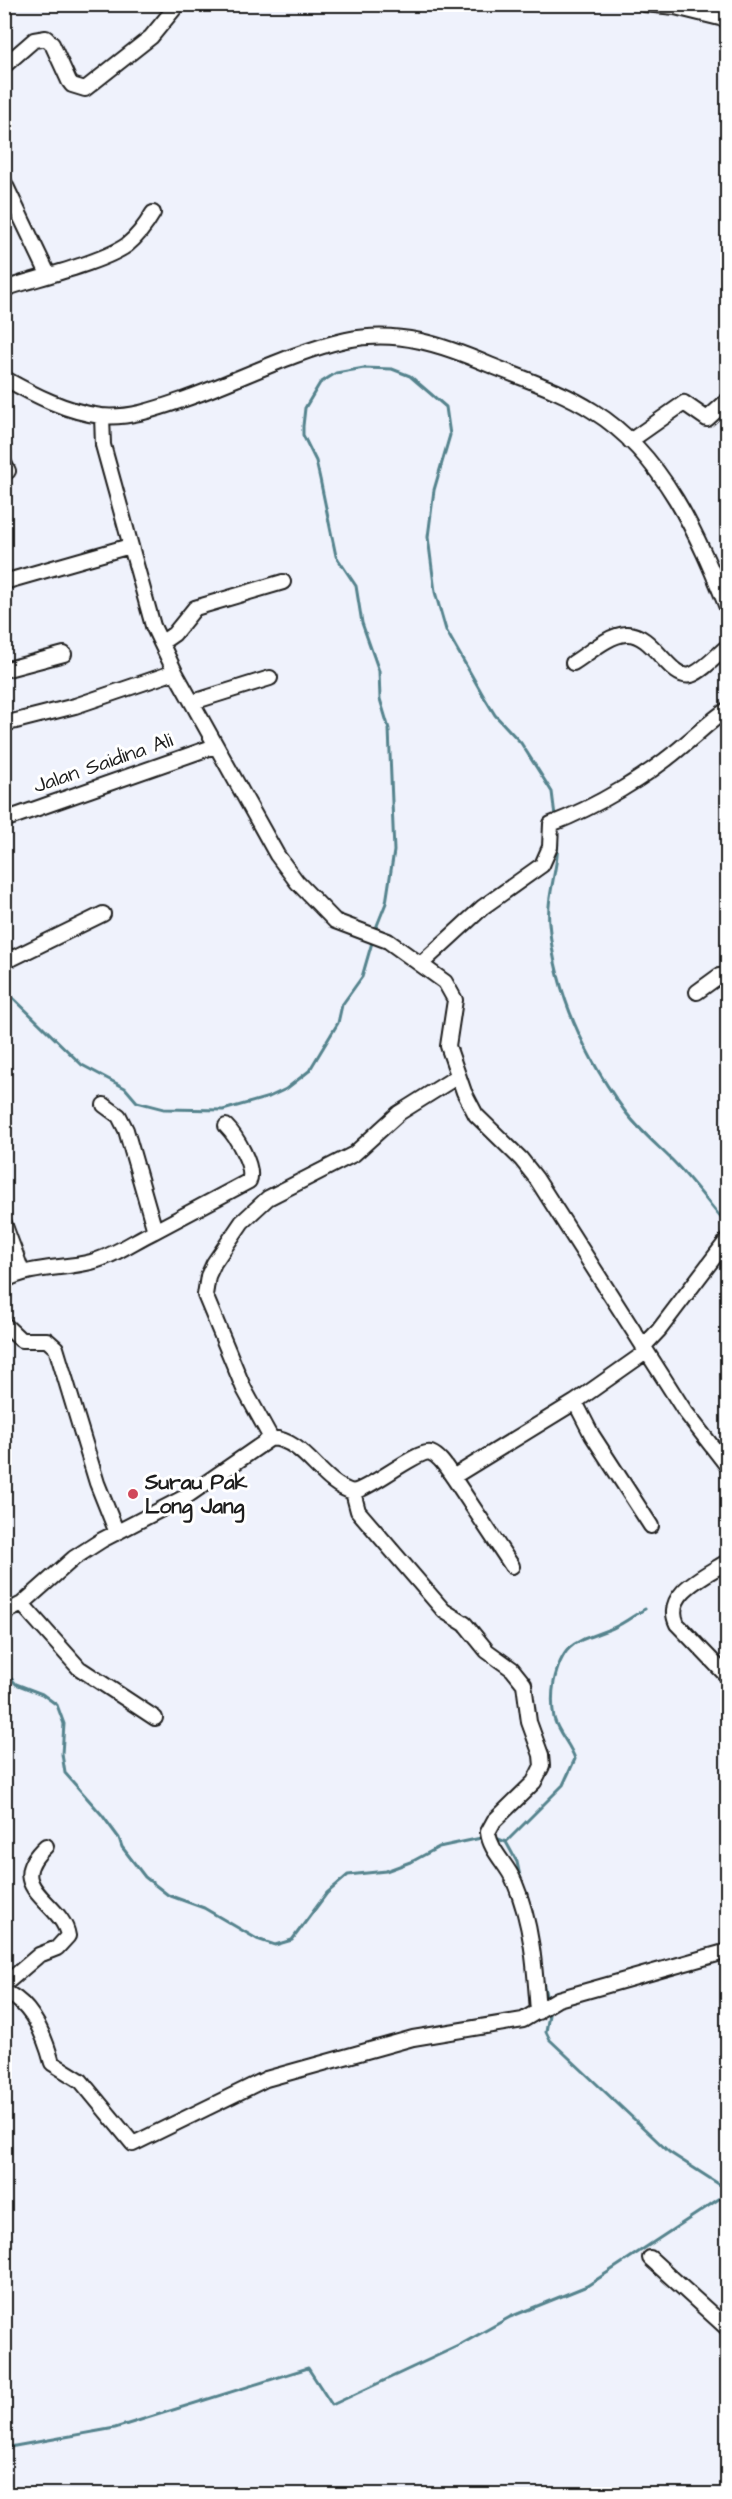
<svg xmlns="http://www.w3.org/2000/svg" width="732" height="2499" viewBox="0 0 732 2499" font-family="'Architects Daughter',sans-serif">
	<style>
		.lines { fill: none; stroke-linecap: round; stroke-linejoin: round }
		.stream { stroke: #54838d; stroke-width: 3 }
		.minor-casing { stroke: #1c1c1c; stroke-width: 18 }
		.minor { stroke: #fff; stroke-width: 14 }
		.poi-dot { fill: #d1495b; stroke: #fff; stroke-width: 2 }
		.labels { text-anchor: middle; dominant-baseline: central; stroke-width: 6; stroke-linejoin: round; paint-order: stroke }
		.street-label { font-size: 21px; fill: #1c1c1c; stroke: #fff }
		.poi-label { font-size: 21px; font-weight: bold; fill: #1c1c1c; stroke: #fff; text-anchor: start }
	</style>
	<rect width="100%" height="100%" fill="#eff2fc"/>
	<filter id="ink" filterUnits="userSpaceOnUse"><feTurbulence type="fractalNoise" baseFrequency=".0167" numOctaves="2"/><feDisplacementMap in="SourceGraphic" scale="12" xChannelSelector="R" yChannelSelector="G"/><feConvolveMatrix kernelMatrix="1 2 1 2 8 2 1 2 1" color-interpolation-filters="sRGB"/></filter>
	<g filter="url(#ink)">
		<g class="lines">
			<path class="stream" d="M 557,833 C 561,864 546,893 549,923 C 555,992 584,1055 624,1110 C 637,1128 656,1144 672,1160 C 692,1180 709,1204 728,1226
				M 374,933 L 386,903 L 394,851 L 389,729 L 380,699 L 379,671 L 362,623 L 356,586 L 336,556 L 320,479 L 316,461 L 303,435 L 303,426 L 305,408 L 320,383 L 336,373 L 364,368 L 392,369 L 410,376 L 446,407 L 450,435 L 434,490 L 428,537 L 435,592 L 446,630 L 484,697 L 495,715 L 521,743 L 552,792 L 555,816
				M 4,989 L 82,1065 L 125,1088 L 137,1102 L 164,1109 L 223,1110 L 269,1097 L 286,1089 L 309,1071 L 338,1023 L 342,1005 L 362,977 L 373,939
				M 4,1671 L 16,1684 L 42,1694 L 57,1705 L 64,1724 L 62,1754 L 65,1773 L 102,1815 L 119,1838 L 122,1847 L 145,1877 L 168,1895 L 204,1908 L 257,1939 L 275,1945 L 292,1940 L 327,1893 L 348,1875 L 386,1871 L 413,1861 L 439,1847 L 481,1838
				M 493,1837 L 506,1842 L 517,1862 L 522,1886
				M 506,1842 L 563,1785 L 575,1759 C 571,1745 558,1733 554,1718 C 552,1707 552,1693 554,1682 C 563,1640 578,1642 613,1628 C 625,1623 634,1615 645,1609
				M 542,1977 L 547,2000
				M 550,2009 L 546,2032 L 550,2040 L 669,2152 L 728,2190
				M 4,2448 L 115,2428 L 308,2368 L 332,2405 L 458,2346 L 510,2317 L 587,2286 L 728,2193"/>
			<g class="minor-casing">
				<path id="minor" d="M 644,4 L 675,7 L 728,20
					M 4,66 L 34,40 L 46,38 L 52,44 L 69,81 L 72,85 L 85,89 L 151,37 L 178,4
					M 4,182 L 48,274
					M 4,289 C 36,278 102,263 127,245 C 138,236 146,225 153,213
					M 4,378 C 34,395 67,412 101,416 C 129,419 159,408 185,399 C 237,381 292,352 346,340 C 398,329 443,345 490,365 C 524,379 562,391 593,411 C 664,455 698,536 728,610
					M 102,416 L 103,445 L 153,626 L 175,672 L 277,855 L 297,882 L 335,921 L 388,941 L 445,982 L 455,1000 L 448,1046 L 464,1092 L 476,1115 L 521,1159 L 536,1178 L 684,1410 L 728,1467
					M 630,441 L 684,403 L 707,419 L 728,400
					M 4,463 L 8,471
					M 4,582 L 130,546
					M 161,643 L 174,634 L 195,608 L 283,582
					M 573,663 C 588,654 608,635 626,634 C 653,632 670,681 691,675 C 703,671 717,655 728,646
					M 4,670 L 64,654
					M 193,702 L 270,678
					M 4,724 L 75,706 L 175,672
					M 4,820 L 215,746
					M 4,954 L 13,958 L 103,914
					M 421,964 L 483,907 L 542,865 L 550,847 L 551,824 C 596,807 648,776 685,744 C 701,731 710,721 728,709
					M 697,992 L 719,976 L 728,975
					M 4,1223 L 22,1272
					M 155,1231 L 249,1181 C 255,1167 236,1136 226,1126
					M 4,1281 C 30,1266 63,1269 91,1262 C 114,1256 134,1241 155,1231 L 126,1130 L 119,1116 L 104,1105
					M 4,1324 L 21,1340 L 47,1340 L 56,1348 L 97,1483 L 117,1533
					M 643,1347 L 659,1330 L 728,1239
					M 575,1402 L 592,1435 L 651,1526
					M 271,1438 L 244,1389 L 205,1295 L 208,1276 L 214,1263 L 242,1222 L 268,1198 L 354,1154 L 399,1113 L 458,1076
					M 453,1477 L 512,1566
					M 353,1492 L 358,1511 L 444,1611 L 465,1624 L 487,1651 L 512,1669 L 524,1684 L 529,1722 L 541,1755 L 542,1766 L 534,1782 L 494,1821 L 488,1832 C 490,1851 507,1864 514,1881 C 532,1923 535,1968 538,2012
					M 728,1561 C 707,1575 662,1593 677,1624 L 728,1677
					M 22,1604 L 79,1668 L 155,1718
					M 4,1613 L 22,1604 L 74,1558 L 102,1540 L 187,1496 L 271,1438 C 306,1440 320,1483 353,1492 C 372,1488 418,1449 431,1453 C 441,1457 447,1469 453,1477 L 575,1402 L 646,1352
					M 4,1985 L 39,1955 L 57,1948 L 68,1936 C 63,1901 0,1888 46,1846
					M 4,1992 C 32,2002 45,2037 52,2063 L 81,2081 L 133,2144 L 266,2079 L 413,2038 L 523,2020 L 558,1999 L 728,1951
					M 650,2258 L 728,2329"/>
			</g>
			<use href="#minor" class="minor"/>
		</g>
	</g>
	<circle class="poi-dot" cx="133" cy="1494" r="6"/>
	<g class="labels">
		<g class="street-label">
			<text transform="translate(103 763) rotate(-19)">Jalan Saidina Ali</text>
		</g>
		<g class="poi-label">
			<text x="145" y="1482">Surau Pak<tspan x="145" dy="24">Long Jang</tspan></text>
		</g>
	</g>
	<rect width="732" height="2499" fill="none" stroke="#fff" stroke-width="24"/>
	<rect x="12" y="12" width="708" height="2475" fill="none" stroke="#1c1c1c" stroke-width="2" filter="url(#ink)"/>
</svg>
